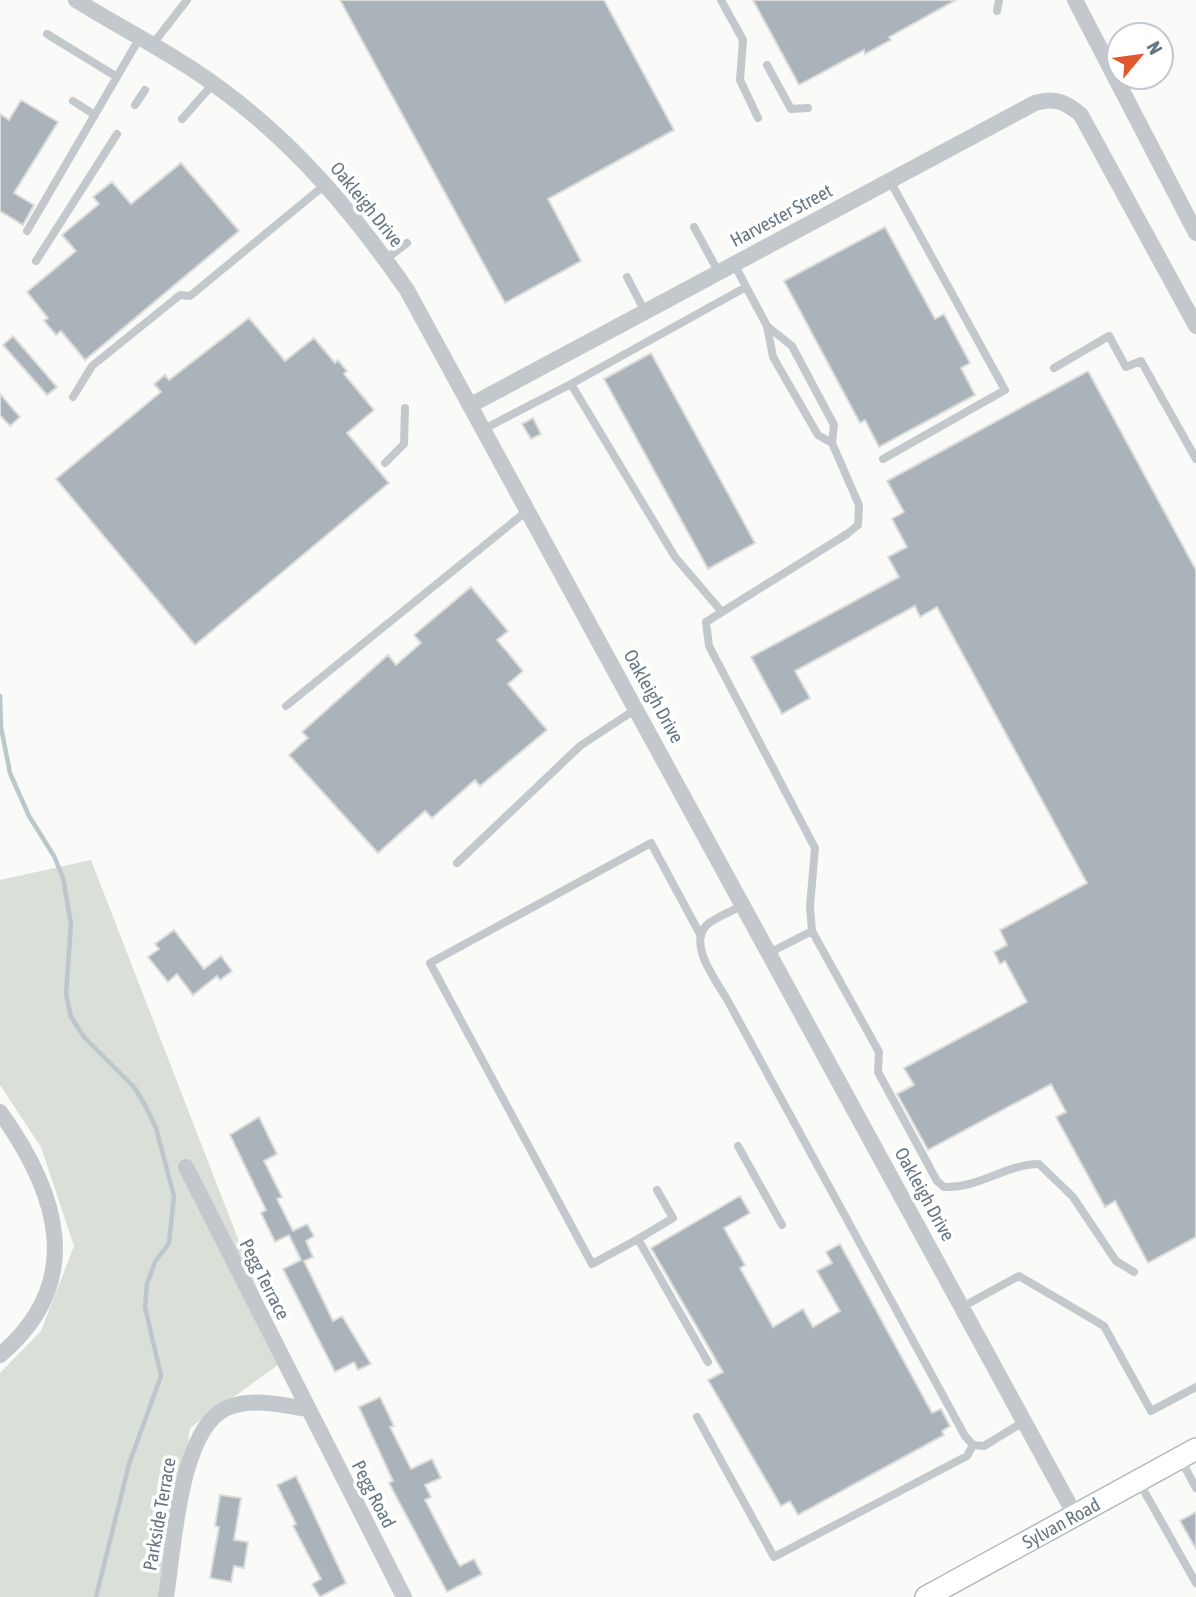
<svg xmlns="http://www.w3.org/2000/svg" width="1196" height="1597" viewBox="0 0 1196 1597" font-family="'Asap Condensed',sans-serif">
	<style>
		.green { fill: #dadfd7 }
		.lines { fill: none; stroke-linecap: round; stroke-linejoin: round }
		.stream { stroke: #bbc7cb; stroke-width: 4.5 }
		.building { fill: #aab3b9; stroke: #dcdcda; stroke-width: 2 }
		.secondary-casing { stroke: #b3babf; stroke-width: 24 }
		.service { stroke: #c3c8cc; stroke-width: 8 }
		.minor { stroke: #c3c8cc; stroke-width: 16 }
		.secondary { stroke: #fff; stroke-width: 21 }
		.labels { text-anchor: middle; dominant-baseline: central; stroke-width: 7; stroke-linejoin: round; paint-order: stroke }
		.street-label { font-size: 19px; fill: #657683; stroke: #fff }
	</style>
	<rect width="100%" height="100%" fill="#fafaf8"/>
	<path class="green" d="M 91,860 L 285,1360 L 190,1428 L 166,1597 L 0,1597 L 0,1373 L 41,1331 L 74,1246 L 41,1147 L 0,1085 L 0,880 Z"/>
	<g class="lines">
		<path class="stream" d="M 0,696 L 1,727 L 10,773 L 29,816 L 54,856 L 63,878 L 71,924 L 66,994 L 71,1017 L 84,1037 L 134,1087 L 146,1107 L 156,1128 L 174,1196 L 169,1243 L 155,1262 L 147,1284 L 145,1307 L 161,1376 L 129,1464 L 96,1597"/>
	</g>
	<path class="building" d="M 340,0 L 604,0 L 674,130 L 548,199 L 581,261 L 505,303 Z
		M 753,0 L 956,0 L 889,37 L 891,40 L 865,54 L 864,50 L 799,85 Z
		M 21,100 L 58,122 L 14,193 L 34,205 L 23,225 L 0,211 L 0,114 L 9,120 Z
		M 181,163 L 239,231 L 85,360 L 61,331 L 56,335 L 44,321 L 48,318 L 27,292 L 76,251 L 62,235 L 99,204 L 93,197 L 112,182 L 131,204 Z
		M 885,227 L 935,319 L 944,314 L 970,363 L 961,368 L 975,395 L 879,447 L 865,420 L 860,423 L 784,281 Z
		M 249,318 L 285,361 L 314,338 L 335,363 L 338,360 L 347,371 L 344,374 L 374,410 L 347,433 L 389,483 L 195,645 L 56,479 L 161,392 L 154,384 L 165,375 L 169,380 Z
		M 13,336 L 57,387 L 47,395 L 3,345 Z
		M 651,353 L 755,543 L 708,569 L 604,379 Z
		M 1088,371 L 1196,570 L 1196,1237 L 1148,1263 L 1115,1201 L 1105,1207 L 1056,1117 L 1066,1112 L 1051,1084 L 928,1150 L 897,1094 L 914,1085 L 904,1068 L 1027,1002 L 1005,961 L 1000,964 L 994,952 L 1007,945 L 1000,930 L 1087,883 L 937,607 L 920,617 L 915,606 L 795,671 L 810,698 L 782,714 L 751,657 L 899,577 L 888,557 L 907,547 L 892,519 L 904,512 L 887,481 Z
		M 0,394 L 20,417 L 10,426 L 0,415 Z
		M 533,418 L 541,434 L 531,439 L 522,424 Z
		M 471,587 L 508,631 L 497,640 L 523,671 L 508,684 L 547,730 L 480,786 L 475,780 L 432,818 L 425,811 L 378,853 L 289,755 L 308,738 L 302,732 L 388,655 L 396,665 L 421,643 L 414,635 Z
		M 174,930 L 204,969 L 221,956 L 232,971 L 220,980 L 217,976 L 193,995 L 177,974 L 168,982 L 148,957 L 159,949 L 155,944 Z
		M 259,1117 L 277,1154 L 264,1161 L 282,1197 L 277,1199 L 293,1231 L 307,1224 L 314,1236 L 306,1241 L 313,1257 L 304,1261 L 333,1321 L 342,1316 L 371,1364 L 358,1370 L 354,1362 L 335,1372 L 283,1269 L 301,1260 L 289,1235 L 275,1242 L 261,1213 L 266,1210 L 230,1135 Z
		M 740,1196 L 750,1213 L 724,1228 L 745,1265 L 740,1268 L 773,1327 L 803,1309 L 813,1327 L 840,1311 L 817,1271 L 832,1263 L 826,1252 L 840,1244 L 932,1413 L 941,1409 L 950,1426 L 942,1431 L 944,1435 L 798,1515 L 790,1501 L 781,1506 L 708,1380 L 723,1372 L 651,1248 Z
		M 380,1397 L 394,1426 L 390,1427 L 411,1469 L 432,1459 L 441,1478 L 425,1485 L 431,1497 L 425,1500 L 454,1556 L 460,1566 L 474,1559 L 482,1574 L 447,1592 L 389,1483 L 393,1481 L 359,1407 Z
		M 296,1476 L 346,1583 L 320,1597 L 312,1584 L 321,1579 L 293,1526 L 296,1524 L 277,1485 Z
		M 220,1495 L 241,1498 L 234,1540 L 248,1542 L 244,1568 L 234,1566 L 231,1582 L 210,1578 L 219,1527 L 215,1526 Z
		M 1196,1512 L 1196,1549 L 1180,1521 Z"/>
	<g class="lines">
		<g class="secondary-casing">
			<g id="secondary">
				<path id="s1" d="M 926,1597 L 1196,1449"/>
			</g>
		</g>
		<path class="service" d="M 721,0 L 743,40 L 740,80 L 758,118
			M 997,11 L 999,0
			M 47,34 L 117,77
			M 152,45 L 187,0
			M 767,65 L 791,109 L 808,108
			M 73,101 L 95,115
			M 135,105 L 145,90
			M 182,119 L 213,84
			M 694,227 L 719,273
			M 27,231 L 139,39
			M 386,259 L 407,243
			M 36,261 L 117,134
			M 734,264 L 767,326 L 773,357 L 818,435 L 832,443 L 859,505 L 858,525 L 847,534 L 706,622 L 709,646 L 815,848 L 810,907 L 812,931 L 879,1052 L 878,1072 L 937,1181 L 944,1187 C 978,1189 1006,1164 1039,1164 L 1073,1197 L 1116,1261 L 1134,1272
			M 627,277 L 645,312
			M 767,326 L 792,346 L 834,425 L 832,443
			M 1054,368 L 1109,336 L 1126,367 L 1141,361 L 1196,459
			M 571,384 L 746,287
			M 73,397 L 92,366 L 180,295 L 190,296 L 326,184
			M 484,429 L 571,384 L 675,557 L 722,612
			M 883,459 L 1005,390 L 890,181
			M 385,463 L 404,444 L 405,408
			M 286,706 L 528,510
			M 457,863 L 580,746 L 636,709
			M 743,905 C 732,911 719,916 709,923 C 684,942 719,984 729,1003 L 965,1436 L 973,1445 L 984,1446 L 1025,1421
			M 701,936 L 651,843 L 430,963 L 592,1264 L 638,1239 L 708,1362
			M 769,953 L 812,931
			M 738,1146 L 782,1225
			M 638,1239 L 673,1218 L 657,1190
			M 962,1307 L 1019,1276 L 1104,1326 L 1151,1411 L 1196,1387
			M 697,1417 L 774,1557 L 967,1456 L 973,1445
			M 1181,1460 L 1196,1488
			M 1139,1482 L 1196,1583"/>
		<path class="minor" d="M 76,0 C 124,30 177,56 222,90 C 297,145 354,214 407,290 L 1075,1515
			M 1075,0 L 1196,233
			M 471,405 L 1035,103 C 1055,97 1066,102 1081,115 L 1196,326
			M 0,1112 C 58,1193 87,1282 0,1355
			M 186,1167 L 404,1597
			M 166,1597 C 174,1548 179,1429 227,1408 C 252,1397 281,1405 307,1409"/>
		<use href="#secondary" class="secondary"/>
	</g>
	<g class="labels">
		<g class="street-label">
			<text transform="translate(367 204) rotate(51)">Oakleigh Drive</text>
			<text transform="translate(781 215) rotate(-28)">Harvester Street</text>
			<text transform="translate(654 696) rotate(61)">Oakleigh Drive</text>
			<text transform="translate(925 1194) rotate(61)">Oakleigh Drive</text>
			<text transform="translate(265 1279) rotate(63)">Pegg Terrace</text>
			<text transform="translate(374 1494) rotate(63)">Pegg Road</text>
			<text transform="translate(159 1514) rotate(-80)">Parkside Terrace</text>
			<text stroke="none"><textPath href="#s1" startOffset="154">Sylvan Road</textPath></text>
		</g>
	</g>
	<g transform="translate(1140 56) rotate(61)"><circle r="33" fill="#ffffff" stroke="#c1c8cd" stroke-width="2"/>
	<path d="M0-5L12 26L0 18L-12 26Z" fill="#e4572e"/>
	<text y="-10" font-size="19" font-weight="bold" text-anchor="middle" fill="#657683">N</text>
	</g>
</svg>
